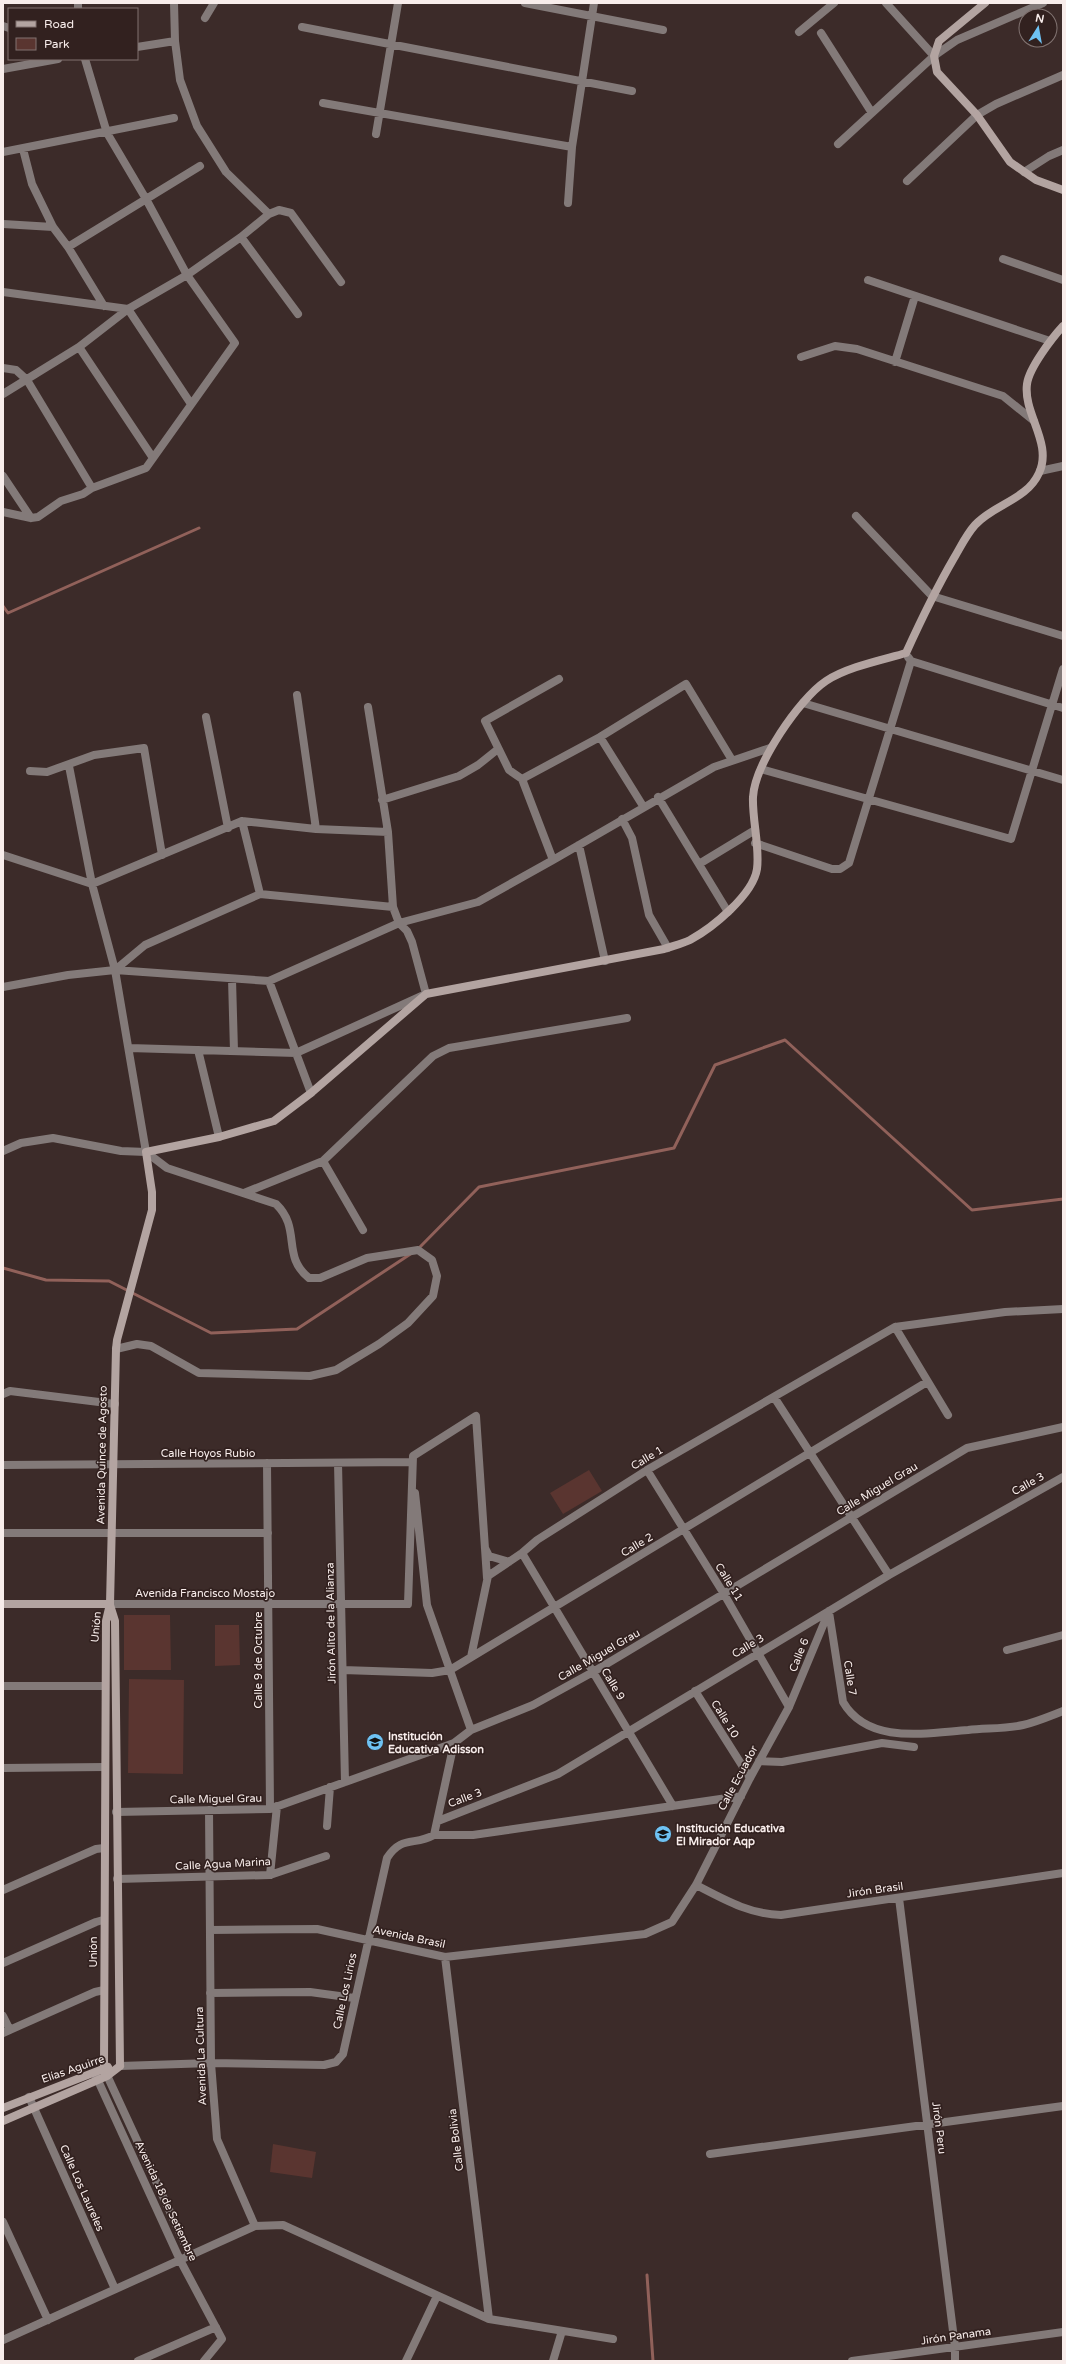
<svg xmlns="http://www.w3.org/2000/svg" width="1066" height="2364" viewBox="0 0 1066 2364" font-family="'Varela Round',sans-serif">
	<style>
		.park { fill: #5a3530 }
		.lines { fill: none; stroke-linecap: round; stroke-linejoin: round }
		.stream { stroke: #91615a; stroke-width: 3 }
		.street { stroke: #837a79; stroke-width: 8 }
		.secondary { stroke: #b3a4a1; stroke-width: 8 }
		.labels { text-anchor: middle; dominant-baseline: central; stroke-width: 3.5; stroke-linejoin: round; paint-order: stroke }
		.street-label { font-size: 11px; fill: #f8edeb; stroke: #32211f }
		.poi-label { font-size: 11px; font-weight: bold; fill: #f8edeb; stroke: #32211f; text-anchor: start }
	</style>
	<rect width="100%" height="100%" fill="#3c2b29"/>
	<path class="park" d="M 589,1470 L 602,1491 L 563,1514 L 550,1493 Z
		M 124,1615 L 170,1615 L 171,1670 L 124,1670 Z
		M 215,1625 L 239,1625 L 240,1665 L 215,1666 Z
		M 129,1679 L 184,1680 L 183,1774 L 128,1773 Z
		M 273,2144 L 316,2152 L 312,2178 L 270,2172 Z"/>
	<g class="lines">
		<path class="stream" d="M 3,606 L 8,613 L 199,528
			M 418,1249 L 479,1187 L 674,1148 L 715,1065 L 785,1040 L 972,1210 L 1063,1199
			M 3,1268 L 46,1280 L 109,1281 L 211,1333 L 297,1329 L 412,1253
			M 647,2275 L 653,2361"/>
		<path class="street" d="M 78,3 L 78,9
			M 174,3 L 175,41 L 180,80 L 197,126 L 226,172 L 269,214
			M 525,3 L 663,30
			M 886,3 L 934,56
			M 205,18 L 214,3
			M 3,26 L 9,28
			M 302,27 L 632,91
			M 799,32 L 834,3
			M 821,33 L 872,113
			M 137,47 L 175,41
			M 3,69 L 58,59
			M 323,103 L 572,147
			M 376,134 L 398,3
			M 838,144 L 934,56 L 957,40 L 1043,3
			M 23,149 L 32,184 L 53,227 L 68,247 L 104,306
			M 3,152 L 174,118
			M 1024,172 L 1049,156 L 1063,150
			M 907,181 L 977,115 L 996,104 L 1063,75
			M 568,203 L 572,147 L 594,3
			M 3,224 L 53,227
			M 241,237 L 298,314
			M 68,247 L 200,166
			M 1003,259 L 1063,280
			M 868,280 L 1050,341
			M 3,292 L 128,309 L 191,404
			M 79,347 L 153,458
			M 801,357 L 835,346 L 857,349 L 1003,396 L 1034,421
			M 895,362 L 915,296
			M 3,368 L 16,370 L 27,380 L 92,488
			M 3,394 L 79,347 L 128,309 L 187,275 L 241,237 L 269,214 L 279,210 L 291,213 L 341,282
			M 1040,471 L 1063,466
			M 3,476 L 31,518
			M 3,512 L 31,518 L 38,517 L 61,501 L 83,494 L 92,488 L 146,468 L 235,343 L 187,275 L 146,199 L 107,133 L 85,59
			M 856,516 L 932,596 L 1063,636
			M 908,657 L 911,661 L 1063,708
			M 297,695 L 316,829
			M 803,703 L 1063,780
			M 206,717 L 228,828
			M 600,737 L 643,806
			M 69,766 L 92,884 L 115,970 L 146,1152
			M 761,769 L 1011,839 L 1063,669
			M 30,771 L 47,772 L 94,755 L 144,748 L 162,855
			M 522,779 L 600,737 L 686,684 L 732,760
			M 658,797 L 728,912
			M 382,800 L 459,776 L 478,765 L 498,749
			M 622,819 L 632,838 L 649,915 L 668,948
			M 242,821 L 260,894
			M 755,843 L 832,869 L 840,869 L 849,863 L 911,661
			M 579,845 L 605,961
			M 3,855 L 92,884 L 242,821 L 316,829 L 388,832
			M 553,860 L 522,779 L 509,770 L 485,721 L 559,679
			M 699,864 L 755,830
			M 115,970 L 145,945 L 260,894 L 393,907
			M 232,979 L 234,1051
			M 269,981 L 311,1093
			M 3,987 L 68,975 L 115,970 L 269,981 L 399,923 L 478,902 L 553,860 L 714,767 L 770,748
			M 129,1048 L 296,1053 L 426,994 L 412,942 L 407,931 L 399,923 L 393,907 L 388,832 L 368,707
			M 198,1050 L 219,1137
			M 3,1151 L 21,1143 L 53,1138 L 121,1151 L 146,1152 L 167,1168 L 276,1204 C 302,1229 281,1256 309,1278 L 320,1278 L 367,1258 L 418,1250 L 432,1260 L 437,1276 L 433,1296 L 408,1323 L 379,1344 L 336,1370 L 310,1376 L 199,1373 L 151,1346 L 137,1344 L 116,1349
			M 323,1161 L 363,1230
			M 244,1193 L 323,1161 L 433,1056 L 449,1048 L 627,1018
			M 895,1327 L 948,1415
			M 3,1394 L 10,1391 L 115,1404
			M 774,1397 L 889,1575
			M 267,1463 L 270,1809
			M 338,1463 L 345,1782
			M 3,1465 L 412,1462
			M 647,1470 L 724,1594 L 789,1707
			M 415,1493 L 427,1605 L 471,1730
			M 3,1533 L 268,1533
			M 485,1548 L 489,1556 L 509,1562
			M 522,1553 L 673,1806
			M 110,1604 L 408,1604 L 413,1456 L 476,1416 L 487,1578
			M 829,1612 L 843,1702 C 868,1745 926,1733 968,1730 C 986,1728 1005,1729 1023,1725 C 1036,1722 1050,1716 1063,1711
			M 1007,1650 L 1063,1635
			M 471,1657 L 488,1576 L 522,1553 L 537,1540 L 647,1470 L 895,1327 L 1005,1312 L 1063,1309
			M 343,1670 L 432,1673 L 450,1670 L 927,1382
			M 3,1686 L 105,1686
			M 695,1691 L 750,1778
			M 759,1761 L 782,1762 L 882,1743 L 914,1747
			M 3,1768 L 105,1767
			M 209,1810 L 211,2063 L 217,2139 L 255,2226
			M 116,1812 L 270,1809 L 454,1743 L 471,1730 L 533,1705 L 593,1672 L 967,1448 L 1063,1427
			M 438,1821 L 558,1774 L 889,1575 L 1063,1477
			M 327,1826 L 330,1787
			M 434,1835 L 473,1835 L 741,1796
			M 270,1875 L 277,1806
			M 117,1879 L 270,1875 L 326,1856
			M 696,1885 C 725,1900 749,1914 781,1915 L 1063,1873
			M 3,1890 L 96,1849 L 104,1848
			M 899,1898 L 955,2347 L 955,2361
			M 210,1930 L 317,1929 L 445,1957 L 645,1934 L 672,1922 L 696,1885 L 750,1778 L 789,1707 L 829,1611
			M 445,1957 L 489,2319
			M 3,1963 L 96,1922 L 103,1920
			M 210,1993 L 310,1992 L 354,1998
			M 3,2016 L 10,2030
			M 3,2033 L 95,1992 L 104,1990
			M 120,2066 L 211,2063 L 324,2065 L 336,2062 L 343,2054 L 387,1858 C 402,1835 414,1846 434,1835 L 454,1743
			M 105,2071 L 190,2255
			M 95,2074 L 180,2260 L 222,2339 L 204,2361
			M 29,2097 L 115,2289
			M 710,2154 L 1063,2106
			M 3,2222 L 48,2320
			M 3,2340 L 255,2226 L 283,2225 L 489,2319 L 613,2339
			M 138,2361 L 216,2327
			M 406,2361 L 437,2296
			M 553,2361 L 562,2331
			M 852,2361 L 1063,2332"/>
		<path class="secondary" d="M 985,3 L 939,41 L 934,56 L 937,72 L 977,115 L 1010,162 L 1036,180 L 1063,190
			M 3,1604 L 110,1604
			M 110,1605 L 115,1621 L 120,2066
			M 104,2067 L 106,1621 L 110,1604 L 116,1349 L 117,1340 L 152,1210 L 152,1192 L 146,1152 L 219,1137 L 274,1121 L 311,1093 L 426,994 L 664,949 C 672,946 682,944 690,940 C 712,928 753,895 757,869 C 760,847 752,819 753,797 C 755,764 799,699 826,681 C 847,667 882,660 906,653 C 921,620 936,589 954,558 C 960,548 966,535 975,525 C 994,504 1027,500 1039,473 C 1053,443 1023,414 1027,384 C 1029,368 1052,338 1063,326
			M 3,2108 L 108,2067
			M 3,2121 L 107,2076 L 120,2066"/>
	</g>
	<defs>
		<g id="school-disc" transform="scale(0.9)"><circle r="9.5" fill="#6ec2f3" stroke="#32211f"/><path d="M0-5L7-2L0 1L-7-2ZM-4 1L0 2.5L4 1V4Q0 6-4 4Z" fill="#111"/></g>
	</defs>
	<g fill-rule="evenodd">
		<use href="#school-disc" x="375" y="1742"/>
		<use href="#school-disc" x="663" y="1834"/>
	</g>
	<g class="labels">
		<g class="street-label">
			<text x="208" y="1453">Calle Hoyos Rubio</text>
			<text transform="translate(102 1455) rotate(-89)">Avenida Quince de Agosto</text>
			<text transform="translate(647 1458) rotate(-31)">Calle 1</text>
			<text transform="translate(1028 1484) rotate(-29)">Calle 3</text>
			<text transform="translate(877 1489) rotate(-31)">Calle Miguel Grau</text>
			<text transform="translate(637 1545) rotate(-31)">Calle 2</text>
			<text transform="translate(729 1582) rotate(58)">Calle 11</text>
			<text x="205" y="1593">Avenida Francisco Mostajo</text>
			<text transform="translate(331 1623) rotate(-91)">Jirón Alito de la Alianza</text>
			<text transform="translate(96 1627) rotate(-85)">Unión</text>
			<text transform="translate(748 1646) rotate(-31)">Calle 3</text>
			<text transform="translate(599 1655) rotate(-30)">Calle Miguel Grau</text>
			<text transform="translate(799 1655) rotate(-68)">Calle 6</text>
			<text transform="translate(258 1660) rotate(-90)">Calle 9 de Octubre</text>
			<text transform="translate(850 1678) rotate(81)">Calle 7</text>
			<text transform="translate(613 1684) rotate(59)">Calle 9</text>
			<text transform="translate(725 1719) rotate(58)">Calle 10</text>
			<text transform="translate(738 1778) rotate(-62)">Calle Ecuador</text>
			<text transform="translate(465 1798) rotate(-21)">Calle 3</text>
			<text transform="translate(216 1799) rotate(-1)">Calle Miguel Grau</text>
			<text transform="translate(223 1864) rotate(-3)">Calle Agua Marina</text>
			<text transform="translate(875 1890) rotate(-8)">Jirón Brasil</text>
			<text transform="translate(409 1937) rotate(12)">Avenida Brasil</text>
			<text transform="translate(93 1952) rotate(-90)">Unión</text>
			<text transform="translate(345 1991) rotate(-78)">Calle Los Lirios</text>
			<text transform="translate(201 2056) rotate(-92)">Avenida La Cultura</text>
			<text transform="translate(73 2069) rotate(-19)">Elías Aguirre</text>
			<text transform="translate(939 2128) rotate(83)">Jirón Peru</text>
			<text transform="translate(456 2140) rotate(-97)">Calle Bolivia</text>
			<text transform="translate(82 2188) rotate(66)">Calle Los Laureles</text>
			<text transform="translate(166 2201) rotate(65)">Avenida 18 de Setiembre</text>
			<text transform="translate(956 2336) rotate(-8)">Jirón Panama</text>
		</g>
		<g class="poi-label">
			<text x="388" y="1736">Institución<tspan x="388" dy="13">Educativa Adisson</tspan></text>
			<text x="676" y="1828">Institución Educativa<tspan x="676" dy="13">El Mirador Aqp</tspan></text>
		</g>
	</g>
	<rect width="1066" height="2364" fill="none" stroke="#f8edeb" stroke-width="8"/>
	<rect x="8" y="8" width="130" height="52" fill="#32211f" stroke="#817371"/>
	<rect x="16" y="21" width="20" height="6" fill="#b3a4a1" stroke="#817371"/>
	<text x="44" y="28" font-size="12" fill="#f8edeb">Road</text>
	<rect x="16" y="38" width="20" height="12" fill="#5a3530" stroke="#817371"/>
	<text x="44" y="48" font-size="12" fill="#f8edeb">Park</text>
	<g transform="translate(1038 28) rotate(11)"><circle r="19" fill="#32211f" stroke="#817371"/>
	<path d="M0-3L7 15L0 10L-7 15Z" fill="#6ec2f3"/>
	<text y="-6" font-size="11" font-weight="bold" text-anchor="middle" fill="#f8edeb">N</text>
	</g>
</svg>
